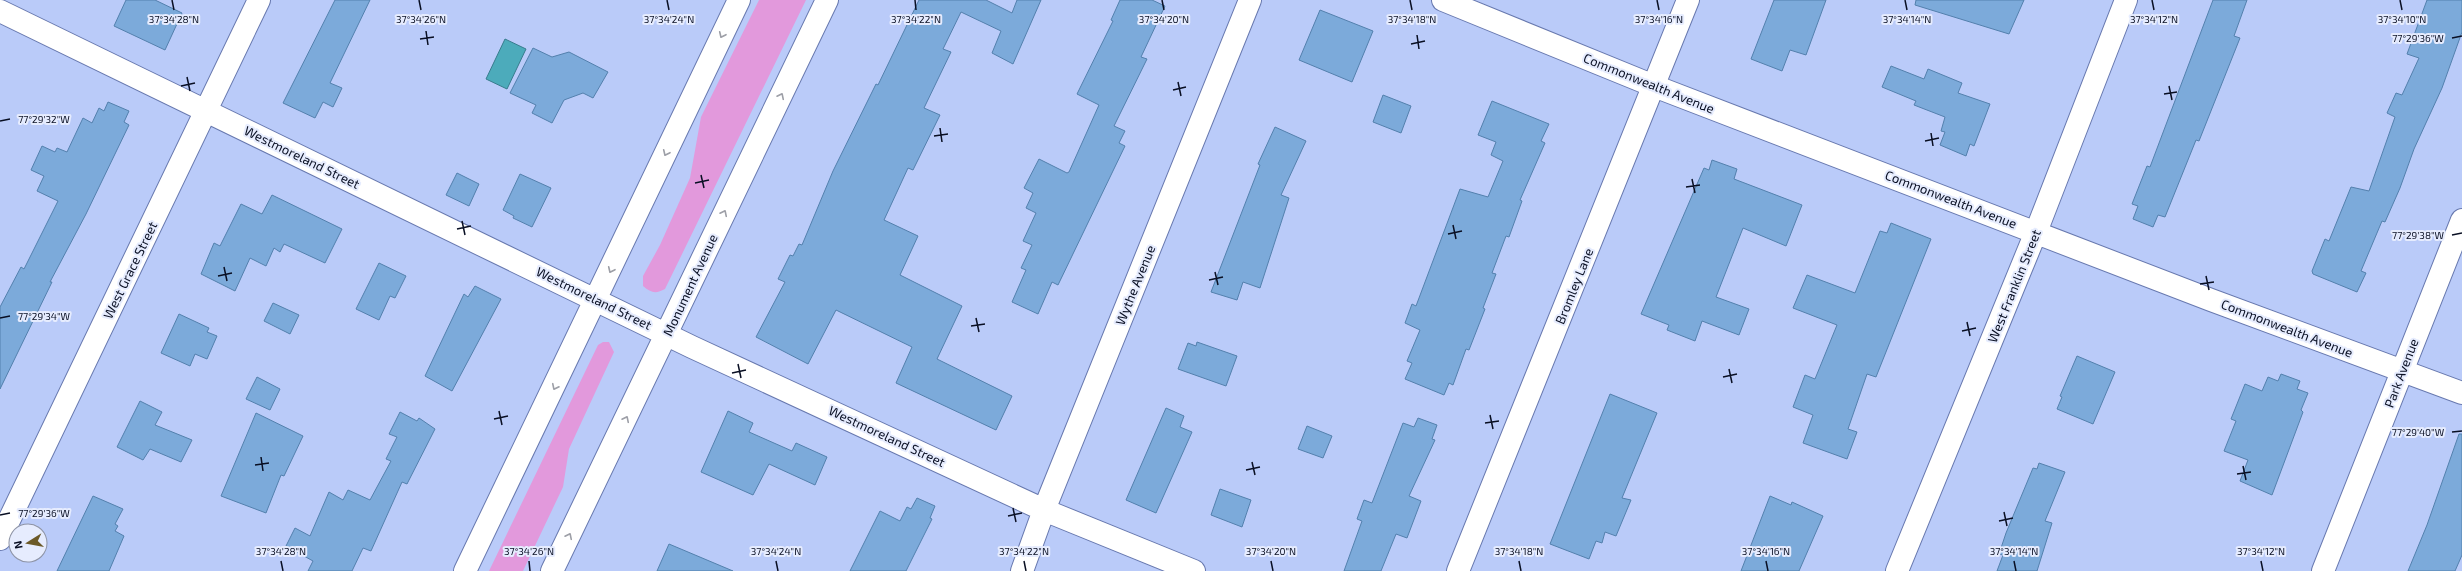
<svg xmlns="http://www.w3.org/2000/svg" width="2462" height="571" viewBox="0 0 2462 571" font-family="'Exo 2',sans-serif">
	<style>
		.green { fill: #e299dc }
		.water { fill: #4cabbb; stroke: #387c8d }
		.building { fill: #7caada; stroke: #5380ad }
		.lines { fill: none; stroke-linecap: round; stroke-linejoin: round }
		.minor-casing { stroke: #6879af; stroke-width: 24 }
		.minor { stroke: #fff; stroke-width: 22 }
		.oneway { stroke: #9d9fa7 }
		.ticks { fill: none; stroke: #090f23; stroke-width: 1.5 }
		.labels { text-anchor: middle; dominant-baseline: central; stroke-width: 4; stroke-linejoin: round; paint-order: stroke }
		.street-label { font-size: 13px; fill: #090f23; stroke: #e6ecfe }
		.ticks-label { font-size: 10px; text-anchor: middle; fill: #090f23; stroke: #e6ecfe; stroke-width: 4; stroke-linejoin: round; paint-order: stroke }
	</style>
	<rect width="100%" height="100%" fill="#bacbf9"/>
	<path class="green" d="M 759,0 L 806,0 L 665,289 C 656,294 651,293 643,286 L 643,276 L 660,245 L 690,178 L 701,117 Z
		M 603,342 L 609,342 L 614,352 L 569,449 L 563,487 L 523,571 L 489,571 L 598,345 Z"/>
	<path class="water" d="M 505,39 L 526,49 L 507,89 L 486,79 Z"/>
	<path class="building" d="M 126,0 L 155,0 L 182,13 L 165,50 L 114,26 Z
		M 335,0 L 370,0 L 330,83 L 342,88 L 333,107 L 323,102 L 315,118 L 283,103 Z
		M 919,0 L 986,0 L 1012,13 L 1017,0 L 1041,0 L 1013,64 L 992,53 L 1001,31 L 961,12 L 943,49 L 951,52 L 924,108 L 940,115 L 913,170 L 908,168 L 884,220 L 918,236 L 900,275 L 962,306 L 937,359 L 1012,396 L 996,430 L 896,383 L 912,347 L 836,310 L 808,364 L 756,337 L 785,282 L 778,279 L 790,255 L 793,256 L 799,244 L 802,245 L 833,171 L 876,84 L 878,85 Z
		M 1120,0 L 1152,0 L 1165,6 L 1141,57 L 1147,59 L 1114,126 L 1125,131 L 1119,143 L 1125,146 L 1058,285 L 1052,282 L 1038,314 L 1012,302 L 1026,270 L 1021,268 L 1032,245 L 1023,241 L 1036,213 L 1026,208 L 1033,193 L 1024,188 L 1039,159 L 1067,173 L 1069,172 L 1099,105 L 1077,94 L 1113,21 L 1111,20 Z
		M 1774,0 L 1826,0 L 1806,55 L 1790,50 L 1782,71 L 1751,59 Z
		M 1916,0 L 2024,0 L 2009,34 L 1915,5 Z
		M 2213,0 L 2247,0 L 2234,36 L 2240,38 L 2199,141 L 2196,140 L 2165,217 L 2158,215 L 2153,227 L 2133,219 L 2138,206 L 2132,204 L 2147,166 L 2150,167 Z
		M 2427,0 L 2462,0 L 2462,32 L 2442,88 L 2414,149 L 2400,188 L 2385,222 L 2382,221 L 2361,271 L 2366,273 L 2357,292 L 2313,274 L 2312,271 L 2325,239 L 2329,241 L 2351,187 L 2369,191 L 2395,117 L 2387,113 L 2396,93 L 2402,95 L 2419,58 L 2407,54 Z
		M 1320,10 L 1373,31 L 1352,82 L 1299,60 Z
		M 533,48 L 552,57 L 569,52 L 608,72 L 593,98 L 583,93 L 564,100 L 552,123 L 532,113 L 536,105 L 510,93 Z
		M 1891,66 L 1924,79 L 1928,69 L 1962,83 L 1958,93 L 1990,104 L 1974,146 L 1970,144 L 1966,156 L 1940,145 L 1945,132 L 1941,131 L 1945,117 L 1914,105 L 1916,101 L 1882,87 Z
		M 1383,95 L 1411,106 L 1401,133 L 1373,122 Z
		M 1492,101 L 1549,124 L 1541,141 L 1545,143 L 1520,200 L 1522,201 L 1509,237 L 1506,236 L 1492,273 L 1496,274 L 1483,308 L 1485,309 L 1469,350 L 1466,349 L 1453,385 L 1449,383 L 1444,395 L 1405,379 L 1412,363 L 1407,361 L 1420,330 L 1405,323 L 1412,304 L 1416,306 L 1460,189 L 1488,197 L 1503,161 L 1491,155 L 1496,142 L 1478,135 Z
		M 108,102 L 129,111 L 124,122 L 129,125 L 86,214 L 50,282 L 52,282 L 0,389 L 0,307 L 21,267 L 24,269 L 58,201 L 37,191 L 44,176 L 31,170 L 42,146 L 55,152 L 57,148 L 67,152 L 83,118 L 92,123 L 99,108 L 104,111 Z
		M 1275,127 L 1306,141 L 1281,195 L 1289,198 L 1260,288 L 1243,282 L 1237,300 L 1211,292 L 1260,165 L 1258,164 Z
		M 1712,160 L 1737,169 L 1734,179 L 1802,205 L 1786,246 L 1743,228 L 1716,297 L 1749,309 L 1739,335 L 1702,321 L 1695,341 L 1667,330 L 1669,325 L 1641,314 L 1704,168 L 1709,170 Z
		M 457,173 L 479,184 L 469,206 L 446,195 Z
		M 520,174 L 551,188 L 532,227 L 513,218 L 514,216 L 503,210 Z
		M 272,195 L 342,229 L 325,263 L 284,244 L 280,252 L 274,248 L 266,266 L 250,258 L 235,291 L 201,274 L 214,243 L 220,246 L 241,204 L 262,214 Z
		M 1891,223 L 1931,239 L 1876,377 L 1867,374 L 1848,429 L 1857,432 L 1847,459 L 1803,443 L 1813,415 L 1793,407 L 1805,375 L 1815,379 L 1837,325 L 1793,308 L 1807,275 L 1855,293 L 1880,231 L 1887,233 Z
		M 379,263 L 406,276 L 395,298 L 390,296 L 379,320 L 356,309 Z
		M 475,286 L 501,299 L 452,391 L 425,376 L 464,294 L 468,297 Z
		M 273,303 L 299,315 L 290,334 L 264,321 Z
		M 179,314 L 209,328 L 207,332 L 217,336 L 207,359 L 195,354 L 190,366 L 161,353 Z
		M 1197,342 L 1237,356 L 1226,386 L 1178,369 L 1188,343 L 1196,346 Z
		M 2077,356 L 2115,372 L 2093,424 L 2057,409 L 2062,397 L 2060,396 Z
		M 2281,374 L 2300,381 L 2297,389 L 2308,393 L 2301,410 L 2303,412 L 2272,495 L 2240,481 L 2248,460 L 2224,451 L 2236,421 L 2231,419 L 2245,384 L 2262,391 L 2268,377 L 2278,381 Z
		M 257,377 L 280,389 L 270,410 L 246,399 Z
		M 1610,394 L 1657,413 L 1622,498 L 1631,500 L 1616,536 L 1605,532 L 1602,543 L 1596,541 L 1589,559 L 1550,544 Z
		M 140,401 L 162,412 L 155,425 L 192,440 L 181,462 L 150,449 L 143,460 L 117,447 Z
		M 1166,408 L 1184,416 L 1180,427 L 1192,432 L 1156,513 L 1126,500 Z
		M 728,411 L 753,423 L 749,432 L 792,451 L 796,443 L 827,457 L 815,485 L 769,464 L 753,495 L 701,472 Z
		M 400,412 L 417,421 L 419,418 L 435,429 L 407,484 L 402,482 L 371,551 L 363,548 L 352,571 L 308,571 L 313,561 L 286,546 L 295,528 L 310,536 L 329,492 L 343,500 L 348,490 L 370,500 L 391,461 L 386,459 L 397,437 L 389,434 Z
		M 256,413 L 303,436 L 284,476 L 281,475 L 266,513 L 221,496 Z
		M 1418,418 L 1437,425 L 1432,439 L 1435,440 L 1409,496 L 1421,501 L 1407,538 L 1396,534 L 1381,571 L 1344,571 L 1362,521 L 1357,519 L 1364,500 L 1372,503 L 1403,423 L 1414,427 Z
		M 1307,426 L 1332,436 L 1323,458 L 1298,449 Z
		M 2459,434 L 2462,434 L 2462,555 L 2455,571 L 2408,571 L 2427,525 Z
		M 2039,463 L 2065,472 L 2045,521 L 2052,523 L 2037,571 L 1997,571 L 2003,555 L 1999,554 L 2006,533 L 2033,468 L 2037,469 Z
		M 1220,489 L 1251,500 L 1242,527 L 1211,515 Z
		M 93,496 L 123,509 L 115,524 L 118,526 L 115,531 L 124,536 L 109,571 L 57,571 Z
		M 1770,496 L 1791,505 L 1792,502 L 1823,516 L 1799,571 L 1741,571 Z
		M 917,498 L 935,506 L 930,518 L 932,519 L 906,571 L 850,571 L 880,511 L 900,521 L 907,507 L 911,509 Z
		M 669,544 L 733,571 L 657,571 Z"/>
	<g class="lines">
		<g class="minor-casing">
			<path id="minor" d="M 1443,0 L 1654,86 L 2211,300 L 2462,393
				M 0,11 L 692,347 L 1044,510 L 1194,571
				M 0,539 L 259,0
				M 465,571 L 739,0
				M 552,571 L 827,0
				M 1022,571 L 1044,510 L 1250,0
				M 1458,571 L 1688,0
				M 1897,571 L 2036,232 L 2126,0
				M 2323,571 L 2462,220"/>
		</g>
		<use href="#minor" class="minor"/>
	</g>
	<defs><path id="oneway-chevron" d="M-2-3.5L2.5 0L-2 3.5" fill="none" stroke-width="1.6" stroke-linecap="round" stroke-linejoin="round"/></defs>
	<g class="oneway">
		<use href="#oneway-chevron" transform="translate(722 35) rotate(115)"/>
		<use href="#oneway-chevron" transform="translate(781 96) rotate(-64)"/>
		<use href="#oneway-chevron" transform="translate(666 153) rotate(115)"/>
		<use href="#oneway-chevron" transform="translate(724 213) rotate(-64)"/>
		<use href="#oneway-chevron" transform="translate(611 270) rotate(115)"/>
		<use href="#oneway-chevron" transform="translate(555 387) rotate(116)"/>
		<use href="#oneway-chevron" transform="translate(626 419) rotate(-64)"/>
		<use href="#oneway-chevron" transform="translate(569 536) rotate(-64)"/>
	</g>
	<path class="ticks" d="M 172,0 L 174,10M 419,0 L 421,10M 667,0 L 669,10M 915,0 L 916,10M 1162,0 L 1164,10M 1410,0 L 1412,10M 1657,0 L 1659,10M 1905,0 L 1907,10M 2152,0 L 2154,10M 2400,0 L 2402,10M 426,31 L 428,45M 1417,35 L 1419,49M 2452,38 L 2462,36M 420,39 L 434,37M 1411,44 L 1425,41M 187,77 L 190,91M 1178,82 L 1181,96M 181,86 L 195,83M 2169,86 L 2172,100M 1173,90 L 1186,87M 2164,94 L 2177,92M 0,121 L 10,119M 940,128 L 942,142M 1931,133 L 1933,146M 934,136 L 948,134M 1925,141 L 1939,138M 701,175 L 704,188M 1692,179 L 1695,193M 695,183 L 709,180M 1686,187 L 1700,185M 462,221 L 465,235M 1453,225 L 1456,239M 457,229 L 471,226M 1448,234 L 1462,231M 2452,235 L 2462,233M 224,267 L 227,281M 1215,272 L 1218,285M 218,276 L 232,273M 2206,276 L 2209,290M 1209,280 L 1223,277M 2200,284 L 2214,282M 0,318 L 10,316M 976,318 L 979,332M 1967,322 L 1970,336M 971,326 L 985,324M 1962,331 L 1976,328M 738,364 L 741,378M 1729,369 L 1732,383M 732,373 L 746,370M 1723,377 L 1737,374M 499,411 L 502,425M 1490,415 L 1493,429M 494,419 L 508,416M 1485,423 L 1499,421M 2452,432 L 2462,431M 261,457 L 263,471M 1252,462 L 1255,475M 255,465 L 269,463M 2243,466 L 2246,480M 1246,470 L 1260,467M 2237,474 L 2251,472M 1013,508 L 1016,522M 2004,512 L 2007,526M 0,515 L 10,513M 1008,516 L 1022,513M 1999,521 L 2013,518M 281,561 L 283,571M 529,561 L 530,571M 776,561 L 778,571M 1024,561 L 1026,571M 1271,561 L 1273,571M 1519,561 L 1521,571M 1766,561 L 1768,571M 2014,561 L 2016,571M 2261,561 L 2263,571"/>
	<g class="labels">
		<g class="street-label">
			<text transform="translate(1649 83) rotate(22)">Commonwealth Avenue</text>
			<text transform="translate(302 157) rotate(26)">Westmoreland Street</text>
			<text transform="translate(1951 199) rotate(21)">Commonwealth Avenue</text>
			<text transform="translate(130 270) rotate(-64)">West Grace Street</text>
			<text transform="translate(690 285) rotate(-65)">Monument Avenue</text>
			<text transform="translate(1135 285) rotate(-68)">Wythe Avenue</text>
			<text transform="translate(1574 286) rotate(-68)">Bromley Lane</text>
			<text transform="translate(2014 286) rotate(-68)">West Franklin Street</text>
			<text transform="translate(594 298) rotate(26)">Westmoreland Street</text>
			<text transform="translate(2287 328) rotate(21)">Commonwealth Avenue</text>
			<text transform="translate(2401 373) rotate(-69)">Park Avenue</text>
			<text transform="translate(887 436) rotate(25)">Westmoreland Street</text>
		</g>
	</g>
	<g class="ticks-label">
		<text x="174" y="23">37°34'28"N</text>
		<text x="421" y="23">37°34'26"N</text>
		<text x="669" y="23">37°34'24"N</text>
		<text x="916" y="23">37°34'22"N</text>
		<text x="1164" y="23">37°34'20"N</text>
		<text x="1412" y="23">37°34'18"N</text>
		<text x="1659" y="23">37°34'16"N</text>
		<text x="1907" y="23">37°34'14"N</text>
		<text x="2154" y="23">37°34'12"N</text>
		<text x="2402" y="23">37°34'10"N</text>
		<text x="2418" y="42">77°29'36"W</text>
		<text x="44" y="123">77°29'32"W</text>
		<text x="2418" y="239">77°29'38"W</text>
		<text x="44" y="320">77°29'34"W</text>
		<text x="2418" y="436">77°29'40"W</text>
		<text x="44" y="517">77°29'36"W</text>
		<text x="281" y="555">37°34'28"N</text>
		<text x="529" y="555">37°34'26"N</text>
		<text x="776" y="555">37°34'24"N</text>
		<text x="1024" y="555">37°34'22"N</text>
		<text x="1271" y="555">37°34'20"N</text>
		<text x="1519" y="555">37°34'18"N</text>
		<text x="1766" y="555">37°34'16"N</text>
		<text x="2014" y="555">37°34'14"N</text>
		<text x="2261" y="555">37°34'12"N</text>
	</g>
	<g transform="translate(28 543) rotate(259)"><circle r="19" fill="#e6ecfe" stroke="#8e94a6"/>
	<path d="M0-3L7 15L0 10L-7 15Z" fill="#6b5927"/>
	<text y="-6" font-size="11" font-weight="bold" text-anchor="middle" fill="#090f23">N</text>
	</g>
</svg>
